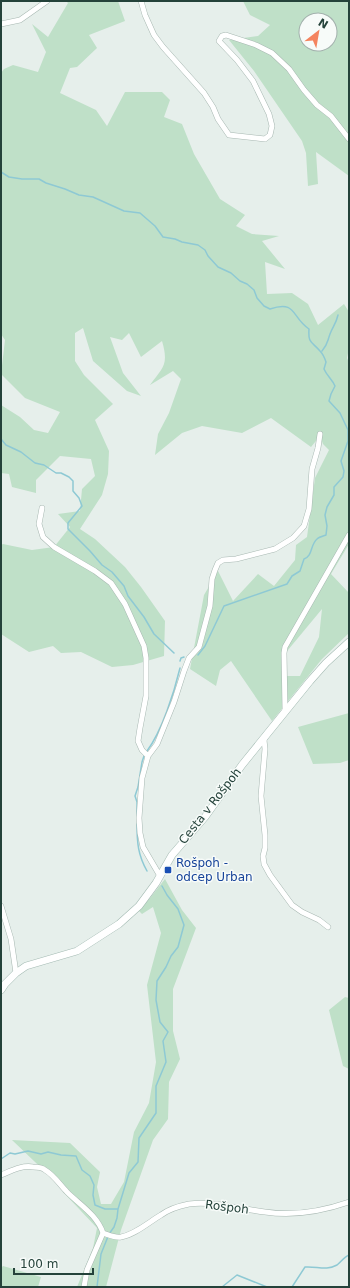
<svg xmlns="http://www.w3.org/2000/svg" width="350" height="1288" viewBox="0 0 350 1288" font-family="'DejaVu Sans',sans-serif">
	<style>
		.green { fill: #bfe0c8; fill-rule: evenodd }
		.lines { fill: none; stroke-linecap: round; stroke-linejoin: round }
		.stream { stroke: #8ec9d4; stroke-width: 1.5 }
		.street-casing { stroke: #a8b8b2; stroke-width: 6 }
		.secondary-casing { stroke: #a4bbb3; stroke-width: 8 }
		.street { stroke: #fff; stroke-width: 5 }
		.secondary { stroke: #fff; stroke-width: 7 }
		.transit-dot { fill: #1a4fb4; stroke: #f7fbf9; stroke-width: 1.5 }
		.labels { text-anchor: middle; dominant-baseline: central; stroke-width: 3; stroke-linejoin: round; paint-order: stroke }
		.street-label { font-size: 12px; fill: #24423a; stroke: #f7fbf9 }
		.transit-label { font-size: 12px; fill: #164399; stroke: #f7fbf9; text-anchor: start }
	</style>
	<rect width="100%" height="100%" fill="#e6efeb"/>
	<path class="green" d="M 66,1 L 118,1 L 125,21 L 89,35 L 97,48 L 77,67 L 70,68 L 60,93 L 96,110 L 107,126 L 125,92 L 162,92 L 170,100 L 164,117 L 182,124 L 194,154 L 220,199 L 245,215 L 236,226 L 252,234 L 279,236 L 262,241 L 285,269 L 265,262 L 267,294 L 292,293 L 308,304 L 318,325 L 344,304 L 349,312 L 349,348 L 347,358 L 349,363 L 349,544 L 331,574 L 349,593 L 349,633 L 322,659 L 272,721 L 231,661 L 220,670 L 216,686 L 190,669 L 204,595 L 218,571 L 233,601 L 258,574 L 274,586 L 295,560 L 296,545 L 307,537 L 315,478 L 329,450 L 323,444 L 320,436 L 311,447 L 271,418 L 242,433 L 202,426 L 182,433 L 155,455 L 158,434 L 169,413 L 181,379 L 173,371 L 150,385 C 163,367 169,365 162,341 L 141,357 L 129,333 L 122,340 L 110,337 L 123,373 L 141,396 L 127,391 L 93,361 L 83,328 L 75,333 L 75,361 L 84,375 L 113,404 L 95,420 L 109,451 L 108,474 L 102,495 L 80,529 L 95,539 L 125,567 L 141,587 L 165,621 L 164,656 L 133,665 L 112,667 L 81,652 L 61,653 L 53,646 L 29,652 L 1,634 L 1,545 L 3,544 L 32,550 L 54,547 L 70,527 L 58,514 L 80,511 L 82,489 L 95,476 L 91,459 L 60,456 L 36,480 L 36,493 L 12,487 L 9,474 L 1,473 L 1,405 L 20,417 L 34,430 L 48,433 L 60,412 L 25,398 L 1,374 L 5,340 L 1,334 L 1,73 L 4,69 L 13,65 L 38,72 L 46,52 L 32,24 L 48,37 L 68,3 ZM 322,609 L 319,637 L 300,676 L 285,676 L 283,656 Z
		M 243,1 L 349,1 L 349,176 L 316,152 L 318,184 L 308,186 L 306,153 L 302,141 L 254,71 L 229,40 L 258,36 L 270,25 L 250,15 ZM 306,20 L 330,20 L 330,44 L 306,44 Z
		M 349,713 L 349,760 L 340,763 L 313,764 L 298,727 Z
		M 165,879 L 182,910 L 196,928 L 173,989 L 173,1031 L 180,1059 L 169,1082 L 168,1119 L 153,1140 L 121,1230 L 106,1287 L 77,1287 L 93,1248 L 97,1228 L 64,1193 L 57,1183 L 12,1140 L 70,1143 L 100,1172 L 97,1187 L 101,1204 L 111,1204 L 124,1182 L 134,1132 L 149,1103 L 156,1062 L 147,985 L 161,933 L 153,907 L 142,914 L 138,910 L 150,898 Z
		M 345,997 L 349,998 L 349,1069 L 343,1066 L 329,1010 Z
		M 3,1266 L 41,1277 L 38,1287 L 1,1287 L 1,1268 Z"/>
	<g class="lines">
		<path class="stream" d="M 1,172 L 9,177 L 22,179 L 39,179 L 46,183 L 65,189 L 79,195 L 93,197 L 124,211 L 140,213 L 155,226 L 163,237 L 175,239 L 182,242 L 198,245 L 205,250 L 208,256 L 218,267 L 231,273 L 240,281 L 247,284 L 254,290 L 257,298 L 264,306 L 270,309 C 297,300 291,317 309,329 C 308,343 311,341 320,351 C 323,354 325,359 326,362 L 324,369 C 327,376 332,379 335,386 L 331,394 L 329,401 L 340,413 L 348,430 L 348,441 L 341,461 L 344,471 L 343,477 L 334,487 L 334,495 L 327,507 L 325,515 L 327,526 L 326,535 C 323,536 319,537 317,539 C 310,545 313,556 304,559 L 300,571 L 292,576 L 287,584 L 224,606 L 205,646 L 198,655
			M 322,351 C 328,344 327,342 330,334 C 333,326 336,324 338,315
			M 1,439 L 6,445 L 21,452 L 35,463 L 44,465 L 56,473 L 61,473 L 69,477 L 73,481 L 73,491 L 79,498 L 82,506 L 68,523 L 68,529 L 90,551 L 102,565 L 112,572 L 124,586 L 128,596 L 144,617 L 154,634 L 174,653
			M 180,661 L 181,658 L 184,657
			M 147,751 C 162,731 174,693 180,668
			M 137,816 L 137,802 L 135,796 L 138,787 L 142,762 L 144,756
			M 137,824 C 137,843 138,855 147,871
			M 1,1159 L 10,1153 L 15,1154 L 28,1151 L 41,1154 L 48,1152 L 61,1155 L 76,1156 L 82,1170 L 90,1176 L 94,1185 L 93,1195 L 95,1205 L 105,1209 L 118,1209
			M 97,1287 L 101,1254 L 109,1234 L 114,1227 L 117,1218 L 118,1209 L 129,1173 L 138,1162 L 139,1138 L 156,1113 L 156,1086 L 166,1062 L 163,1041 L 168,1032 L 160,1022 L 156,1000 L 157,981 L 166,967 L 171,956 L 178,947 L 184,925 L 178,909 L 167,895 L 162,886
			M 222,1287 L 237,1275 L 267,1287
			M 292,1287 L 305,1267 C 317,1266 326,1271 337,1265 C 341,1262 344,1257 349,1255"/>
		<g class="street-casing">
			<path id="street" d="M 141,1 L 145,15 L 154,35 L 163,47 L 204,93 L 213,107 L 218,119 L 229,135 L 265,139 L 270,135 L 272,126 L 269,114 L 253,81 L 237,60 L 219,41 L 222,36 L 226,35 L 256,45 L 272,53 L 289,69 L 304,90 L 317,105 L 331,116 L 349,139
				M 1,24 L 20,20 L 47,1
				M 42,508 L 39,524 L 43,537 L 54,547 L 95,571 L 111,583 L 125,604 L 144,646 L 146,658 L 146,696 L 140,728 L 138,741 L 142,750 L 148,756
				M 286,711 L 285,709 L 284,653 L 285,647 L 349,535
				M 264,740 L 265,749 L 261,796 L 265,835 L 265,848 L 263,856 L 264,864 L 270,875 L 292,905 L 302,912 L 319,920 L 328,927
				M 160,876 L 143,847 L 140,833 L 139,818 L 142,778 L 148,756 L 157,744 L 174,702 L 184,671 L 189,658 L 199,647 L 210,606 L 212,579 L 215,570 L 218,563 L 223,560 L 236,559 L 275,549 L 293,538 L 304,526 L 309,509 L 312,469 L 318,448 L 320,434
				M 1,906 L 11,939 L 16,973
				M 1,1175 C 11,1171 22,1165 33,1167 C 37,1167 43,1168 45,1170 C 54,1175 60,1185 67,1192 C 80,1205 97,1215 103,1233
				M 103,1233 C 109,1235 115,1238 121,1237 C 136,1234 149,1222 161,1215 C 169,1209 179,1206 189,1204 C 214,1201 240,1209 265,1212 C 292,1216 323,1211 349,1202
				M 84,1287 L 87,1270 L 103,1233"/>
		</g>
		<g class="secondary-casing">
			<path id="secondary" d="M 1,990 L 5,984 L 16,973 L 26,966 L 77,951 L 119,924 L 139,906 L 156,883 L 172,855 L 205,817 L 242,765 L 310,681 L 326,663 L 349,642"/>
		</g>
		<use href="#street" class="street"/>
		<use href="#secondary" class="secondary"/>
	</g>
	<rect class="transit-dot" x="164" y="866" width="8" height="8" rx="2"/>
	<g class="labels">
		<g class="street-label">
			<text transform="translate(210 806) rotate(-52)">Cesta v Rošpoh</text>
			<text transform="translate(227 1207) rotate(7)">Rošpoh</text>
		</g>
		<g class="transit-label">
			<text x="176" y="863">Rošpoh -<tspan x="176" dy="14">odcep Urban</tspan></text>
		</g>
	</g>
	<rect width="350" height="1288" fill="none" stroke="#24423a" stroke-width="4"/>
	<g transform="translate(318 32) rotate(31)"><circle r="19" fill="#f7fbf9" stroke="#a3b1ad"/>
	<path d="M0-3L7 15L0 10L-7 15Z" fill="#f4845f"/>
	<text y="-6" font-size="11" font-weight="bold" text-anchor="middle" fill="#24423a">N</text>
	</g>
	<path d="M14 1268v6h79v-6" fill="none" stroke="#24423a" stroke-width="2"/>
	<text x="20" y="1268" font-size="12" fill="#24423a" stroke="#f7fbf9" stroke-width="3" paint-order="stroke">100 m</text>
</svg>
